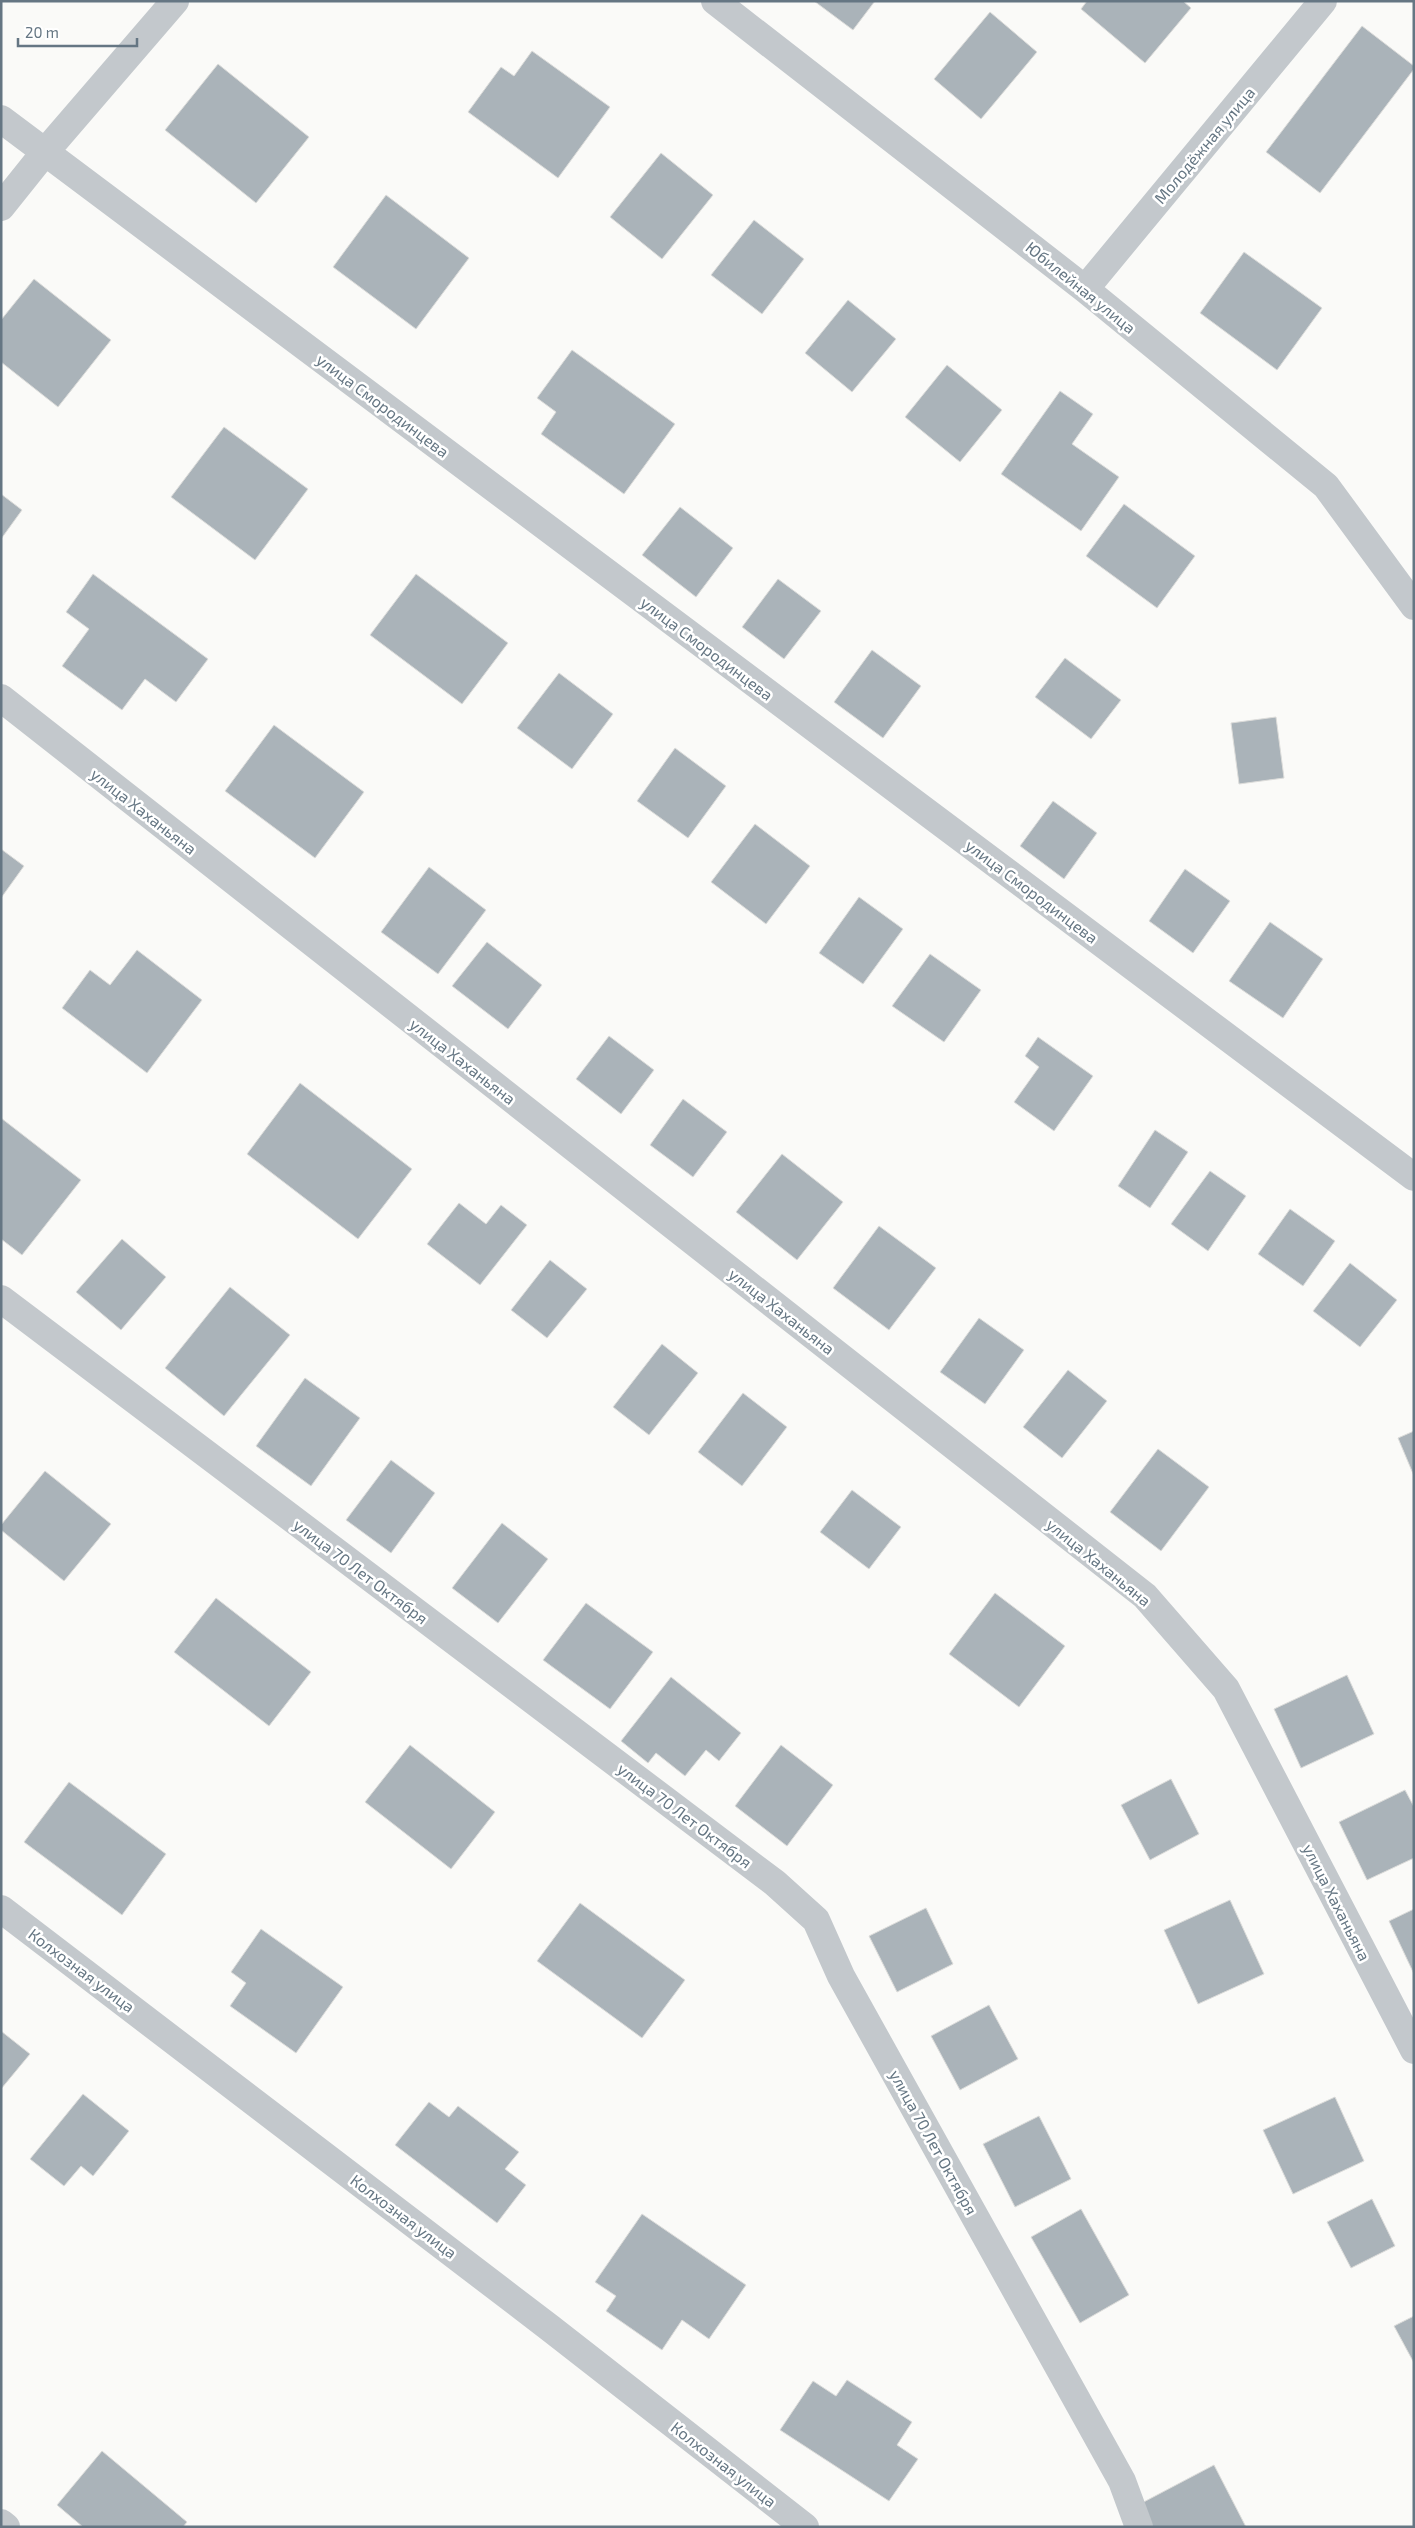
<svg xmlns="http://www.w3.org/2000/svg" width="1415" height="2528" viewBox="0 0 1415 2528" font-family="'Exo 2',sans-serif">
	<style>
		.building { fill: #aab3b9; stroke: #dcdcda }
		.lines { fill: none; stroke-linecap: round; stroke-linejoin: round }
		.minor { stroke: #c3c8cc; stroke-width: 28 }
		.labels { text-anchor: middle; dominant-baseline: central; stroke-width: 5; stroke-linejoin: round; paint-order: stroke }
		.street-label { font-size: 16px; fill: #657683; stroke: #fff }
	</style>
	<rect width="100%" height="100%" fill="#fafaf8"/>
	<path class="building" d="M 814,1 L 875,1 L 853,30 Z
		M 1087,1 L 1183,1 L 1191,8 L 1145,63 L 1081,9 Z
		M 990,12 L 1037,52 L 981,119 L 934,79 Z
		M 1362,26 L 1414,66 L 1414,69 L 1320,193 L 1266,152 Z
		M 532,51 L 610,107 L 558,178 L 468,112 L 501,67 L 514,76 Z
		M 218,64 L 309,137 L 256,203 L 165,130 Z
		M 661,153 L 713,195 L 662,259 L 610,217 Z
		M 386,195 L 469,258 L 416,329 L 333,267 Z
		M 754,220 L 804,259 L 762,314 L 711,275 Z
		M 1244,252 L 1322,308 L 1277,370 L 1200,313 Z
		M 34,279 L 111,340 L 58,407 L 1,362 L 1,320 Z
		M 848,300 L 896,339 L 852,392 L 805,353 Z
		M 572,350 L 675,424 L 624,494 L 541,434 L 556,412 L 537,398 Z
		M 947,365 L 1002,410 L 960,462 L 905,417 Z
		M 1060,391 L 1093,414 L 1072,444 L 1119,477 L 1081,531 L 1001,474 Z
		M 224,427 L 308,489 L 255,560 L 171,497 Z
		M 1,494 L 22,510 L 1,539 Z
		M 1124,504 L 1195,556 L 1157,608 L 1086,556 Z
		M 680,507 L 733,548 L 696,597 L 642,555 Z
		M 93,574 L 208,659 L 176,702 L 145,679 L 122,710 L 62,666 L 89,629 L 66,612 Z
		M 416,574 L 508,643 L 462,704 L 370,635 Z
		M 778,579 L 821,611 L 784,659 L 742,627 Z
		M 872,650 L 921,686 L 883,738 L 834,702 Z
		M 1065,658 L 1121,700 L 1091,739 L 1035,697 Z
		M 559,673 L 613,714 L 572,769 L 517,728 Z
		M 1276,717 L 1284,778 L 1239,784 L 1231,723 Z
		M 274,725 L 364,792 L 315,858 L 225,791 Z
		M 675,748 L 726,786 L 688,838 L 637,801 Z
		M 1053,801 L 1097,833 L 1064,879 L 1020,846 Z
		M 755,824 L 810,866 L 766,924 L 711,882 Z
		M 1,849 L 24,866 L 1,898 Z
		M 429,867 L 486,910 L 438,974 L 381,932 Z
		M 1185,869 L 1230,901 L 1193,953 L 1149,921 Z
		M 859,897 L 903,929 L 863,984 L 819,953 Z
		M 1270,922 L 1323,959 L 1283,1018 L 1229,981 Z
		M 487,942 L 542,985 L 508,1029 L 452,986 Z
		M 137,950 L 202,1000 L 147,1073 L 62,1008 L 90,970 L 110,985 Z
		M 930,954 L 981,990 L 944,1042 L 892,1006 Z
		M 609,1036 L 654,1070 L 621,1114 L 576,1079 Z
		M 1038,1037 L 1093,1076 L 1054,1131 L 1014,1102 L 1039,1067 L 1025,1056 Z
		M 300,1083 L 412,1169 L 358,1239 L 247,1154 Z
		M 683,1099 L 727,1132 L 693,1177 L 650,1145 Z
		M 1,1118 L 81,1180 L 22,1255 L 1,1239 Z
		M 1155,1130 L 1188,1152 L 1150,1208 L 1118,1186 Z
		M 782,1154 L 843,1202 L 797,1260 L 736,1212 Z
		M 1210,1171 L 1246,1196 L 1208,1251 L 1171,1224 Z
		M 459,1203 L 486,1224 L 501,1205 L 527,1225 L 480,1285 L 427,1244 Z
		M 1290,1209 L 1335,1241 L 1303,1286 L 1258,1254 Z
		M 879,1226 L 936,1268 L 889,1330 L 833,1288 Z
		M 122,1239 L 166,1277 L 121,1330 L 76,1292 Z
		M 550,1260 L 587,1289 L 547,1338 L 511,1310 Z
		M 1350,1263 L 1397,1300 L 1360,1347 L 1313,1311 Z
		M 230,1287 L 290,1335 L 224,1416 L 165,1368 Z
		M 979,1318 L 1024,1350 L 985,1404 L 940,1372 Z
		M 662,1344 L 698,1373 L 649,1435 L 613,1407 Z
		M 1068,1370 L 1107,1401 L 1062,1458 L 1023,1427 Z
		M 305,1378 L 360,1418 L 311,1486 L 256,1446 Z
		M 743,1393 L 787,1427 L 742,1486 L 698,1452 Z
		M 1414,1431 L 1414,1476 L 1398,1438 Z
		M 1158,1449 L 1209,1487 L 1161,1551 L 1110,1512 Z
		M 391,1460 L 435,1493 L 391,1553 L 346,1520 Z
		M 45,1471 L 111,1524 L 64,1581 L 1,1530 L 1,1525 Z
		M 852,1490 L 901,1527 L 869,1569 L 820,1532 Z
		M 502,1523 L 548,1559 L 498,1623 L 452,1588 Z
		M 995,1593 L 1065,1646 L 1019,1707 L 949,1654 Z
		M 216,1598 L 311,1672 L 269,1726 L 174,1652 Z
		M 586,1603 L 653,1652 L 610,1709 L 543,1660 Z
		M 1347,1675 L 1374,1734 L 1301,1768 L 1274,1709 Z
		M 671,1677 L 741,1733 L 719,1761 L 706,1750 L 685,1776 L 656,1753 L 648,1763 L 621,1741 Z
		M 410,1745 L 495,1812 L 451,1869 L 365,1802 Z
		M 781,1745 L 833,1785 L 787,1846 L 735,1806 Z
		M 1171,1779 L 1199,1834 L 1150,1860 L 1121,1805 Z
		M 69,1782 L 166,1854 L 122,1915 L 24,1842 Z
		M 1405,1790 L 1414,1807 L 1414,1858 L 1367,1880 L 1339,1822 Z
		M 1230,1900 L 1264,1974 L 1198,2004 L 1164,1930 Z
		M 580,1903 L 685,1980 L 642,2038 L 537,1961 Z
		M 926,1908 L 953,1964 L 897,1992 L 869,1936 Z
		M 1414,1909 L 1414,1974 L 1389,1921 Z
		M 261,1929 L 343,1987 L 296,2053 L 230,2006 L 246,1983 L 231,1972 Z
		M 989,2005 L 1018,2059 L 960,2090 L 931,2036 Z
		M 1,2031 L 30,2054 L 1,2089 Z
		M 83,2094 L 129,2131 L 93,2176 L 81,2166 L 64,2186 L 30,2159 Z
		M 1335,2097 L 1364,2161 L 1293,2194 L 1263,2130 Z
		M 429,2102 L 449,2117 L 458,2106 L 519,2152 L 505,2169 L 526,2185 L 497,2223 L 395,2145 Z
		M 1039,2116 L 1071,2179 L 1015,2207 L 983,2144 Z
		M 1372,2199 L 1395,2246 L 1351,2268 L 1327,2222 Z
		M 1081,2209 L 1129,2295 L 1080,2323 L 1031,2237 Z
		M 642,2214 L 746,2285 L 709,2339 L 682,2320 L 662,2350 L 606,2311 L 616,2296 L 595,2282 Z
		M 1414,2316 L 1414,2363 L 1394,2326 Z
		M 847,2380 L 912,2422 L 897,2445 L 918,2459 L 889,2501 L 780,2430 L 813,2381 L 836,2396 Z
		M 102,2451 L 187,2522 L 183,2527 L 83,2527 L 57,2505 Z
		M 1214,2465 L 1246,2527 L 1149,2527 L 1138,2505 Z"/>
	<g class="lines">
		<path class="minor" d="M 715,1 L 1085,289 L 1326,486 L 1414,606
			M 1,119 L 1414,1177
			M 1,207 L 45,152 L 175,1
			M 1085,289 L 1323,1
			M 1,698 L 1145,1596 L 1226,1689 L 1414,2050
			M 1,1299 L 775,1883 L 816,1920 L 841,1976 L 1122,2481 L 1139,2527
			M 1,1909 L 550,2328 L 805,2527
			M 1,2523 L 6,2527"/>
	</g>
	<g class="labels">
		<g class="street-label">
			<text transform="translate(1204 145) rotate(-50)">Молодёжная улица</text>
			<text transform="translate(1081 287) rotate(39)">Юбилейная улица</text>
			<text transform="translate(383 405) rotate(37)">улица Смородинцева</text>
			<text transform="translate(707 648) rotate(37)">улица Смородинцева</text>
			<text transform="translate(144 811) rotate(38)">улица Хаханьяна</text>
			<text transform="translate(1032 891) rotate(37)">улица Смородинцева</text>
			<text transform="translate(463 1061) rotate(38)">улица Хаханьяна</text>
			<text transform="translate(782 1311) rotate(38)">улица Хаханьяна</text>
			<text transform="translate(1099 1562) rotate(39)">улица Хаханьяна</text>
			<text transform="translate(361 1571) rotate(37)">улица 70 Лет Октября</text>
			<text transform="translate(685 1815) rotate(37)">улица 70 Лет Октября</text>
			<text transform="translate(1337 1902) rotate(63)">улица Хаханьяна</text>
			<text transform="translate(82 1970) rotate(37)">Колхозная улица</text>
			<text transform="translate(934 2142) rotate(61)">улица 70 Лет Октября</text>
			<text transform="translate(404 2216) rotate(37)">Колхозная улица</text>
			<text transform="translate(724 2464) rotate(38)">Колхозная улица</text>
		</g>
	</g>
	<rect width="1415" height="2528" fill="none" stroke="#657683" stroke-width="5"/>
	<path d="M18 38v8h119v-8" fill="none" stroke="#657683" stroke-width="2.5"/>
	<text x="25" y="38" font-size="15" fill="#657683" stroke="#ffffff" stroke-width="4" paint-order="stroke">20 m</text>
</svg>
